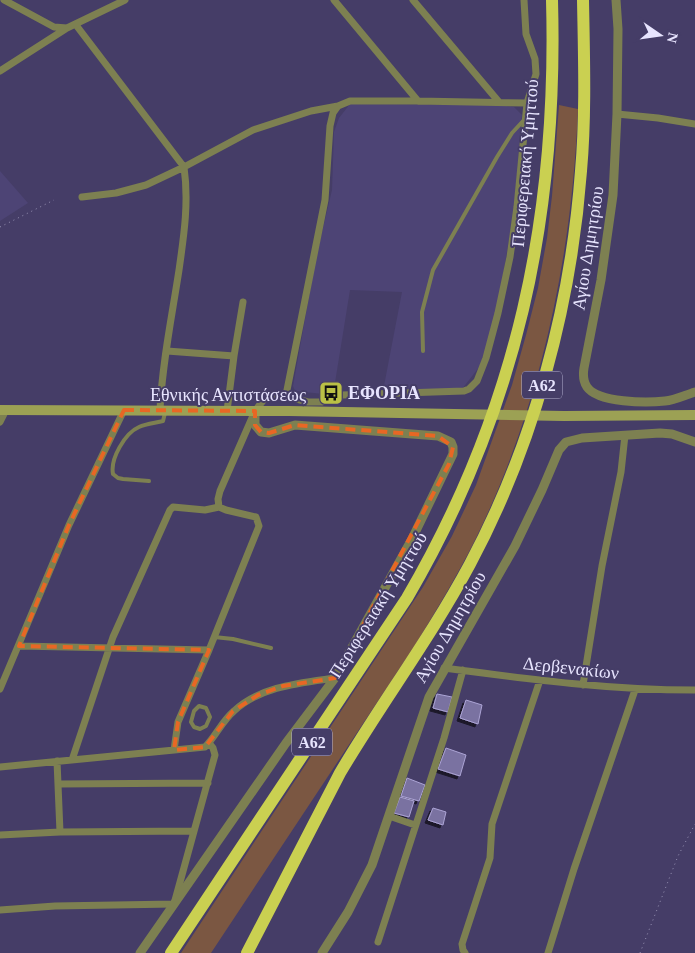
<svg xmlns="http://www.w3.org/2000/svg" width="695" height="953" viewBox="0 0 695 953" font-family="Georgia,serif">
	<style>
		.built { fill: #4d4475 }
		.green { fill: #7b5742 }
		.building { fill: #7a72a1; stroke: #aca4d5; filter: url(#shadow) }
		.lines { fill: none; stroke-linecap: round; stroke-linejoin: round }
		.path { stroke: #9a95b6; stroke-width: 1; stroke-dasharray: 1 4; stroke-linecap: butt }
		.service { stroke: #7d8051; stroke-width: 4 }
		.minor { stroke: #7d8051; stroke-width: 7 }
		.tertiary { stroke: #7d8051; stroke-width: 9 }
		.secondary { stroke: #9ca154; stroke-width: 10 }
		.motorway { stroke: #cad051; stroke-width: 12 }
		.marked { fill: none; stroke: #e86724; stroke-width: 4; stroke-dasharray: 10 6; stroke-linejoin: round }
		.labels { text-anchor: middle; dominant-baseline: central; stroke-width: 4; stroke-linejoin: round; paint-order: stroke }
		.shield { fill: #453d67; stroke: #b6b2d1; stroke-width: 1 }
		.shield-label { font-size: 16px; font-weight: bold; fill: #e7e4fe }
		.street-label { font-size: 18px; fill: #e7e4fe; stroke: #453d67 }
		.poi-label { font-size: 18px; font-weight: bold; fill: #e7e4fe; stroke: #453d67; text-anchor: start }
	</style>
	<defs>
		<filter id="shadow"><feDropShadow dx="-3" dy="3" stdDeviation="0" flood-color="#0009"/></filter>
	</defs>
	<rect width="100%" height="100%" fill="#453d67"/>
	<path class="built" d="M 350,104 L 500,105 L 514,107 L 522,115 L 514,209 L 501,288 L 491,332 L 480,366 L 462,389 L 383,391 L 402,292 L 350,290 L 333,395 L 295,391 L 293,386 L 316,258 L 332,190 L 334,132 L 339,118 Z
		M 0,171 L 28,203 L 0,221 Z"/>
	<path class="green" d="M 559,105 L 578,109 C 572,257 541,406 475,540 C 457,576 436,611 415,645 L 211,953 L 181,953 L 423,587 L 452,536 L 476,485 L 512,385 L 526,335 L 538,288 L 547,238 L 552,196 Z"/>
	<path class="building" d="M 437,694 L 452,697 L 448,712 L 433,708 Z
		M 466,700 L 482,705 L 478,724 L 460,718 Z
		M 446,748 L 466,755 L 460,776 L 438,769 Z
		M 407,778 L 425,785 L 419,801 L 401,796 Z
		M 400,797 L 414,801 L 409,817 L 394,813 Z
		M 433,808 L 446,812 L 443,825 L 428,820 Z"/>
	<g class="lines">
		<path class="path" d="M 0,227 L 54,200
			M 640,953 L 678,856 L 695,824"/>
		<path class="service" d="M 423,351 L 422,312 L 433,270 L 497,157 L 512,133 L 524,120
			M 149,481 L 123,479 L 118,478 L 113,474 C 110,459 125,433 139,427 C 146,424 155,423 163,421 L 165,413
			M 214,637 L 233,639 L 271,648
			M 199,706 L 206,708 L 210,717 L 206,726 L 200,729 L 194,727 L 191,722 L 194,711 Z"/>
		<path class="minor" d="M 4,0 L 54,27 L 67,28
			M 334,0 L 418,101
			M 413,0 L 499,102
			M 76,25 L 184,167 L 146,185 L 116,193 L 82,197
			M 0,71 L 67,28 L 125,0
			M 617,114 L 658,118 L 695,124
			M 167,351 L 234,356
			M 286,395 L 325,200 L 330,126 L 333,113 L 338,106 L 350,101 L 418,101 L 527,103
			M 160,410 C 162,364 172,316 179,270 C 184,235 189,202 184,167 L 253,130 L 311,111 L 338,106
			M 227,411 L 234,356 L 243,302
			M 0,422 L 6,410
			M 19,646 L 209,650
			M 444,668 C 528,679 610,690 695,690
			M 583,685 L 602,566 L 621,472 L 625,435
			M 0,689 L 69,525 L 124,410
			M 174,750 L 178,722 L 209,650 L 259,526 L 256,517 L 226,510 L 219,507 L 218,499 L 220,491 L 255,411 L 265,398 L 271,395 L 277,394 L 308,402 L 322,402 L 342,395 L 464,391 L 469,389 L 477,381 L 486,358 L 498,313 L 510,257 L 517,207 L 527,103 L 536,74 L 535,59 L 526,34 L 524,0
			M 72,760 L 113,637 L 170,510 L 173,507 L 205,510 L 219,507
			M 57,761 L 60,832
			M 0,767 L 205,747 C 216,736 222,721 234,711 C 261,686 300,683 335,678
			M 58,784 L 208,783
			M 389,816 L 415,825
			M 0,835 L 60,832 L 193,831
			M 0,910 L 55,906 L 174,904 L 215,755 L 213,748 L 209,743
			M 378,942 L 444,738 L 463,670
			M 465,953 L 463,950 L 462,944 L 490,858 L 492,824 L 540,680
			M 548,953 L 574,869 L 635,690"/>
		<path class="tertiary" d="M 616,0 L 618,29 L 617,114 L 613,195 L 601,280 L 584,368 C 583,374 583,381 587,387 C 598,403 647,403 665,401 C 675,400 685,395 695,392
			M 140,953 L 286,743 L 335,678 L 412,539 L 453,454 L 453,447 L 451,442 L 438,436 L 295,425 L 269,433 L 261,432 L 255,425 L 255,411
			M 322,953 L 348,912 L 372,865 L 429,697 L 515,546 L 542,490 L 559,450 L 566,442 L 582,438 L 660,433 L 672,434 L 695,442"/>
		<path class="secondary" d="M 0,410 L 289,411 L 564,416 L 695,415"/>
		<path class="motorway" d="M 171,953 L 407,598 C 517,410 558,216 552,0
			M 247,953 L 340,773 C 382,702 431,637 470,564 C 534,444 571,306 581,171 C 586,114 584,57 583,0"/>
	</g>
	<path class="marked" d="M 124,410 L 255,411 L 255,425 L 261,432 L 269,433 L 295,425 L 438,436 L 453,447 L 449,464 L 335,678 L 283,686 L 258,695 L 233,711 L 205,747 L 174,750 L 178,722 L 209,650 L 19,646 L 69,525 Z"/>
	<defs>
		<g id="bus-square" transform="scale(1.25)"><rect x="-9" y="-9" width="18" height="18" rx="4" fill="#bac045" stroke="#453d67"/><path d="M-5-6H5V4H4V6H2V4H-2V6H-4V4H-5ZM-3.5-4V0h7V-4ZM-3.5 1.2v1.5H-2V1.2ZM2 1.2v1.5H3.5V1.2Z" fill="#111"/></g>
	</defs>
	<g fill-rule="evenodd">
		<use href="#bus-square" x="331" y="393"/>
	</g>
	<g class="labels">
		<g class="shield">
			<rect x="522" y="371.5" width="40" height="27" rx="4"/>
			<rect x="292" y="728.5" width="40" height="27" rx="4"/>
		</g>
		<g class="shield-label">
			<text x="542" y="385">Α62</text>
			<text x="312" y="742">Α62</text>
		</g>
		<g class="street-label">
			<text transform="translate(525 163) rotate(-85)">Περιφερειακή Υμηττού</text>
			<text transform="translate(588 248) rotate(-81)">Αγίου Δημητρίου</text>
			<text x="228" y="395">Εθνικής Αντιστάσεως</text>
			<text transform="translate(378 605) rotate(-58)">Περιφερειακή Υμηττού</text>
			<text transform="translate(450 627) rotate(-60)">Αγίου Δημητρίου</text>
			<text transform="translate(571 668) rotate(6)">Δερβενακίων</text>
		</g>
		<g class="poi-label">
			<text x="348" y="393">ΕΦΟΡΙΑ</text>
		</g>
	</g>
	<g transform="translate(660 35) rotate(103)" stroke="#453d67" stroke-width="4" paint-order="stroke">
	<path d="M0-4L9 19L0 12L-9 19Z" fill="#e7e4fe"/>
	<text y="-8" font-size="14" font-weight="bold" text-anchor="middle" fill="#e7e4fe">N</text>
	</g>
</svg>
